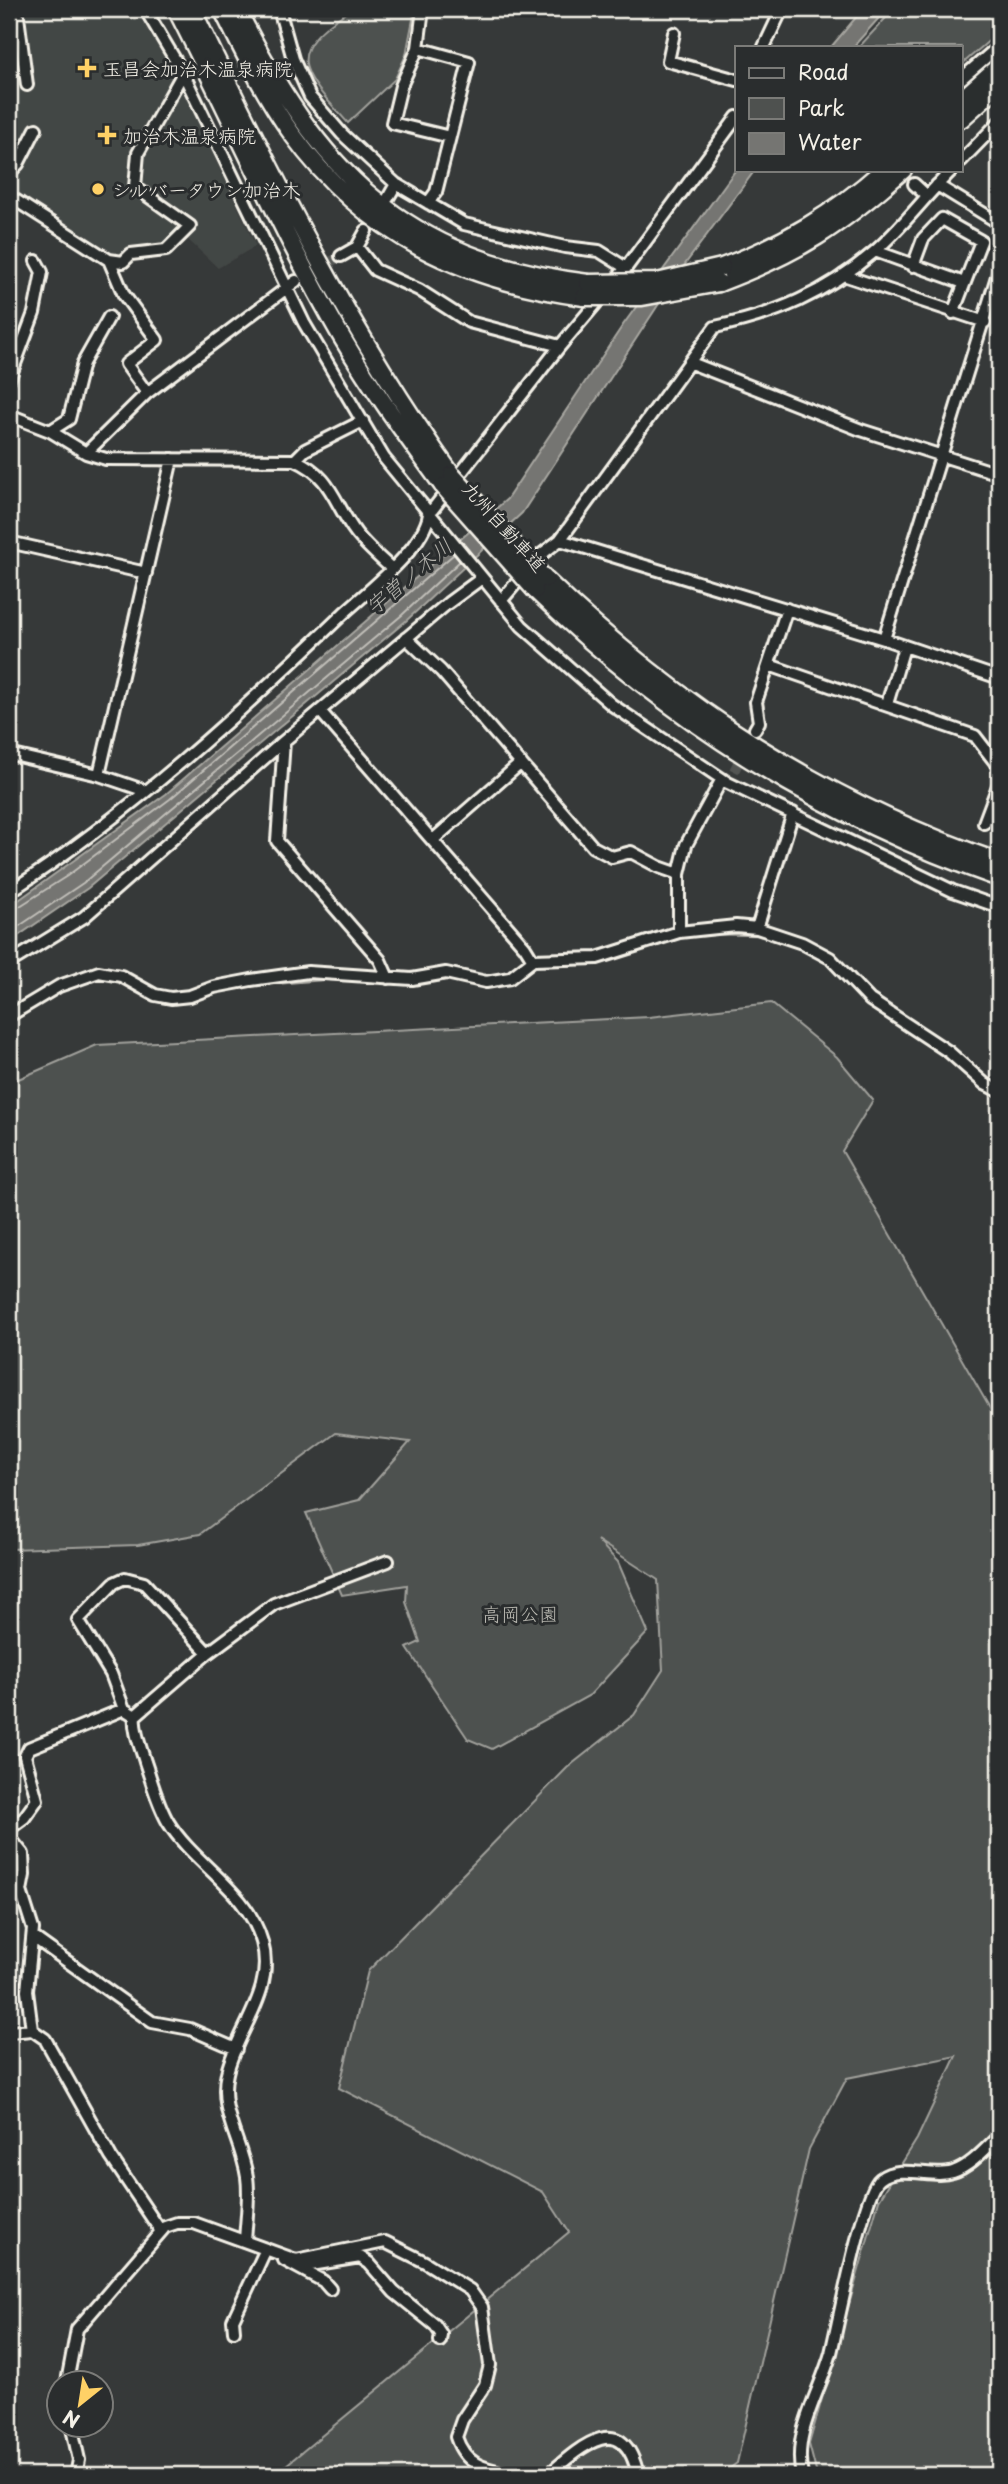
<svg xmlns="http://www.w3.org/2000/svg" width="1008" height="2484" viewBox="0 0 1008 2484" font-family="'Playpen Sans','Klee One',sans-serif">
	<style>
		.built { fill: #434645 }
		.green { fill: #4e514f; stroke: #a1a19c; stroke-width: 2 }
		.water { fill: #757572; stroke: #a8a7a1; stroke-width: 2 }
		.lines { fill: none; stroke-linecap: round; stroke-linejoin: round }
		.shore { stroke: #c1bfb9; stroke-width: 2 }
		.stream { stroke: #a8a7a1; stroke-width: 2.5 }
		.minor-tunnel { stroke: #525553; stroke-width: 10; stroke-dasharray: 10 5; stroke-linecap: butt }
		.minor-casing { stroke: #f4f1e8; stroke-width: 16 }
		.highway-casing { stroke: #f4f1e8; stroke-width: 21 }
		.minor { stroke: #2a2d2e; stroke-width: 10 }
		.highway { stroke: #2a2d2e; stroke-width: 16 }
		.highway-bridge-casing { stroke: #f4f1e8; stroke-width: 21; stroke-linecap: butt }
		.highway-bridge { stroke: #2a2d2e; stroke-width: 16 }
		.poi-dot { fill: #ffd166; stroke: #2a2d2e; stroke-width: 2.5 }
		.labels { text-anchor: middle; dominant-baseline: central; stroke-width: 6; stroke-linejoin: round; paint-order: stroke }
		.poi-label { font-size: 19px; fill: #f4f1e8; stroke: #2a2d2e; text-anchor: start }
		.street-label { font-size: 19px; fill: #f4f1e8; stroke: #2a2d2e }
		.park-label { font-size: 19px; fill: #bab9b2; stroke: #2a2d2e }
		.water-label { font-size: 21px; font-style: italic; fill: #b4b3ad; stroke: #2a2d2e }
	</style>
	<rect width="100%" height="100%" fill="#363939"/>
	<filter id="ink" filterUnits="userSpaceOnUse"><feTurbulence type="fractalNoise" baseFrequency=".0143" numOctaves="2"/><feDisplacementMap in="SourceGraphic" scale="14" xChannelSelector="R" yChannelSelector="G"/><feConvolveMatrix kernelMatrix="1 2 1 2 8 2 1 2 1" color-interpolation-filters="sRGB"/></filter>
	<g filter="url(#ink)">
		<path class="built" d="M 9,9 L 135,9 L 179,81 L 256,246 L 218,268 L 181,233 L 159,255 L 115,262 L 9,194 Z"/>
		<path class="green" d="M 352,9 L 415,9 L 406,55 L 395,79 L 348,123 C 300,71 282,52 352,9 Z
			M 894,9 L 999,9 L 999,32 L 961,65 L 961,47 L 859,47 Z
			M 771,1003 L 837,1057 L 873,1100 L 842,1151 L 999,1424 L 999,2475 L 817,2475 L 809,2444 L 879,2200 L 917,2139 L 956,2056 L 847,2078 L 809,2149 L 737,2463 L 721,2475 L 274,2475 L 569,2232 L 543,2192 L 339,2088 L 368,1971 L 567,1768 L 634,1715 L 663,1670 L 658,1580 L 597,1540 L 618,1562 L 648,1632 L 590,1695 L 492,1749 L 468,1739 L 407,1648 L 420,1642 L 406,1602 L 407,1585 L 342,1595 L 306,1513 L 359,1500 L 410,1442 L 336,1433 L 200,1534 L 138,1545 L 9,1549 L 9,1083 L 97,1045 L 649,1017 Z"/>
		<path class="water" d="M 863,9 L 887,9 L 853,47 L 831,47 Z
			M 737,168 L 755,170 L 683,267 L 522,513 L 407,620 L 88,888 L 9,942 L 9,907 L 166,794 L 507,499 L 623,325 Z"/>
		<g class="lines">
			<path class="shore" d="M 9,913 L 67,876 L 170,799 L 454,554
				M 9,933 L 83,883 L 402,615 L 460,561"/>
			<path class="stream" d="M 711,934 L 759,935 L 780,941
				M 673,939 L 698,935
				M 441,979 L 455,980
				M 376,982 L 413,985 L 417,983
				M 247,986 L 334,979"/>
			<path class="minor-tunnel" d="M 316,270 L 341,256
				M 734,771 L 745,749"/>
			<g class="minor-casing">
				<path id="minor" d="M 17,9 L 27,85
					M 145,9 L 183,73 L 304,323 L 384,458 L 522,626 L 612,705 L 728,783 L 953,891 L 999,907
					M 279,9 L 293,59 L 310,97 L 342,134 L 396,184 L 464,224 L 565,247 L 599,251 L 626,268
					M 423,9 L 418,48 L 401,86 L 392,123 L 450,137
					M 674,33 L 668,61 L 737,80
					M 764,47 L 782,9
					M 418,48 L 469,62 L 436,192 L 428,203
					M 961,79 L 999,46
					M 961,161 L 999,122
					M 9,173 L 18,164 L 36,129
					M 914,184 L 927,196
					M 937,185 L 999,223
					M 9,196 L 109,260 L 124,295 L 157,340 L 126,364 L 147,393
					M 388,198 L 396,184
					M 366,231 L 357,247 L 375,270 L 419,290 L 469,322 L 560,346
					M 875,251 L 964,283
					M 341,256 L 357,247
					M 109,260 L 123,262 L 131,254 L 166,250 L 190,226 L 135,187 L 138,153 L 183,73
					M 913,266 L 923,239 L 942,219 L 981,241 L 953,313
					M 843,275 L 985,322
					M 691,363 L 861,430 L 999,474
					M 9,380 L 34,313 L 42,272 L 36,261
					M 9,415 L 50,431 L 86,453 L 106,459 L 295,460 C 332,476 334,504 356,533 C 366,546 379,557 391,568
					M 50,431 L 69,419 L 83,363 L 109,317
					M 86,453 L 147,393 L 296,281
					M 295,460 L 305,450 L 363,421
					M 560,540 L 884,639 L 999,678
					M 9,542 L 146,573
					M 501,601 L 538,557 L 560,540 L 715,327 C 777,314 824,294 874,252 C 902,228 925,196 952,170
					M 406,638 L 441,671 L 593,847 L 612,857 L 631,852 L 659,867 L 679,874 L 679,932
					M 884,639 L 999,270
					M 769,665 L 975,736 L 999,767 L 999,783 L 984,823
					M 887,704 L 904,647
					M 320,711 L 525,947 L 533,960
					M 755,729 L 759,722 L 756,702 L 787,609
					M 9,754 L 99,775 L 146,791
					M 99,775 L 172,459
					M 433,840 L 521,763
					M 679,874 L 686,845 L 722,779
					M 9,892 C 131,813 239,714 344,613 C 369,590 424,548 429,514 L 560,346 L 626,268 L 737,117
					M 757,928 L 793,813
					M 9,963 L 84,917 L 284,741
					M 388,978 L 380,960 L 277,841 L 284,741 L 448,603 L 482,578
					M 9,1016 L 59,986 L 99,972 L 121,976 L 155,995 L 171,998 L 190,996 L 214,987 L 251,980 L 308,972 L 412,979 L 446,973 L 486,982 L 510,978 L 533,960 L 597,958 L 679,932 L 736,926 L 757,928 L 802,943 L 830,958 L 870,1000 L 949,1052 L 985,1084 L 999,1091
					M 124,1709 L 111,1674 L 78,1620 L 114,1583 L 125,1578 L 144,1583 L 208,1653
					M 33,1937 L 152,2022 L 190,2029 L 236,2049
					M 32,2030 L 27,1991 L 33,1929 L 21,1891 L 24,1875 L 23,1854 L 10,1838 L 9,1829 L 24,1818 L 37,1800 L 25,1756 L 29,1748 L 124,1709 L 135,1716
					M 9,2032 L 32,2030 L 45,2039 L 111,2157 L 160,2230
					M 245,2241 C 246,2220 250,2197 247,2177 C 242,2142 218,2110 227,2073 C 237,2029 276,1991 262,1942 C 247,1889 195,1866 168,1822 C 157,1803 152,1782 145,1762 C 141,1748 133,1730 135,1716 L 208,1653 L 274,1604 L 388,1561
					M 284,2260 L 323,2281 L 330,2289
					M 305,2266 L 360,2257 L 369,2263 L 394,2292 L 435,2325 L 441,2334 L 440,2341
					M 234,2331 L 233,2320 L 266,2249
					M 67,2382 L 77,2329 L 165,2227 L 177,2223 L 194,2223 L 296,2260 L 385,2242 L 425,2262 L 470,2290 L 482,2307 L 490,2365 L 485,2385 L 462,2420 L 456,2437 C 466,2467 486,2469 515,2475
					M 71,2424 L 79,2460 L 76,2475
					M 548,2475 C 579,2448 623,2407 638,2475
					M 802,2475 C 792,2434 820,2392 831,2353 C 838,2325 863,2192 880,2179 C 901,2163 931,2179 953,2172 C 971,2166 986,2148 999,2136"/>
			</g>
			<g class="highway-casing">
				<path id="highway" d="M 176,9 C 232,118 280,230 341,336 C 372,389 407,437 443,486
					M 192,9 C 270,171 347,328 452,475
					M 222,9 C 243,51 264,95 292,134 C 365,235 463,281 584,297
					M 237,9 C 318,170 402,260 588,283
					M 961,100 L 999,66
					M 961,119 L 999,85
					M 722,267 C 783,244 834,214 883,170
					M 719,283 C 799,253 840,226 903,170
					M 545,579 C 678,707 824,802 999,862
					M 535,590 C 671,722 820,815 999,878"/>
			</g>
			<use href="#minor" class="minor"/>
			<use href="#highway" class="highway"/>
			<g class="highway-bridge-casing">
				<path id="highway-bridge" d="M 588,283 L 657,282 L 722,267
					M 584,297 L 642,297 L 719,283
					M 452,475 L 545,579
					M 443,486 L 535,590"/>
			</g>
			<use href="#highway-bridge" class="highway-bridge"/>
		</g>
	</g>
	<g class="poi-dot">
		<path d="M83.5 57.5h7v7h7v7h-7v7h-7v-7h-7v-7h7z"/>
		<path d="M103.5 124.5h7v7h7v7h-7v7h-7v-7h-7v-7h7z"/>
		<circle cx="98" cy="189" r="7"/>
	</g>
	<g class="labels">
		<g class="poi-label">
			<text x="103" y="68">玉昌会加治木温泉病院</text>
			<text x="123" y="135">加治木温泉病院</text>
			<text x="112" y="189">シルバータウン加治木</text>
		</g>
		<g class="street-label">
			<text transform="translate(505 526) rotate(48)">九州自動車道</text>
		</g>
		<g class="park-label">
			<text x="520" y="1613">高岡公園</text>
		</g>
		<g class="water-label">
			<text transform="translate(408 575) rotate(-40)">宇曽ノ木川</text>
		</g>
	</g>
	<rect width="1008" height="2484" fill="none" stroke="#2a2d2e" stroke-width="35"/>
	<rect x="18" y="18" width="973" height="2449" fill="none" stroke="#f4f1e8" stroke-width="2.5" filter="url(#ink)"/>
	<rect x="735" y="46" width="228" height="126" fill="#2a2d2e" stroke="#7b7b78" stroke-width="2"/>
	<rect x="749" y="68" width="35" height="10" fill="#2a2d2e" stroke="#7b7b78" stroke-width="2"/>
	<text x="798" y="80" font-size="21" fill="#f4f1e8">Road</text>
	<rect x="749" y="98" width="35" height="21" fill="#4e514f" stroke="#7b7b78" stroke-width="2"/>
	<text x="798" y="116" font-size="21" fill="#f4f1e8">Park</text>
	<rect x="749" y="133" width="35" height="21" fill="#757572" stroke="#7b7b78" stroke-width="2"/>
	<text x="798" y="150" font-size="21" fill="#f4f1e8">Water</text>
	<g transform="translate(80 2404) rotate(210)"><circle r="33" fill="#2a2d2e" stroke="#7b7b78" stroke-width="2"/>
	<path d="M0-5L12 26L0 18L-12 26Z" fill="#ffd166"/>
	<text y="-10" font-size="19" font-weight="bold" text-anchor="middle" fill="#f4f1e8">N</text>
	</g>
</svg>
